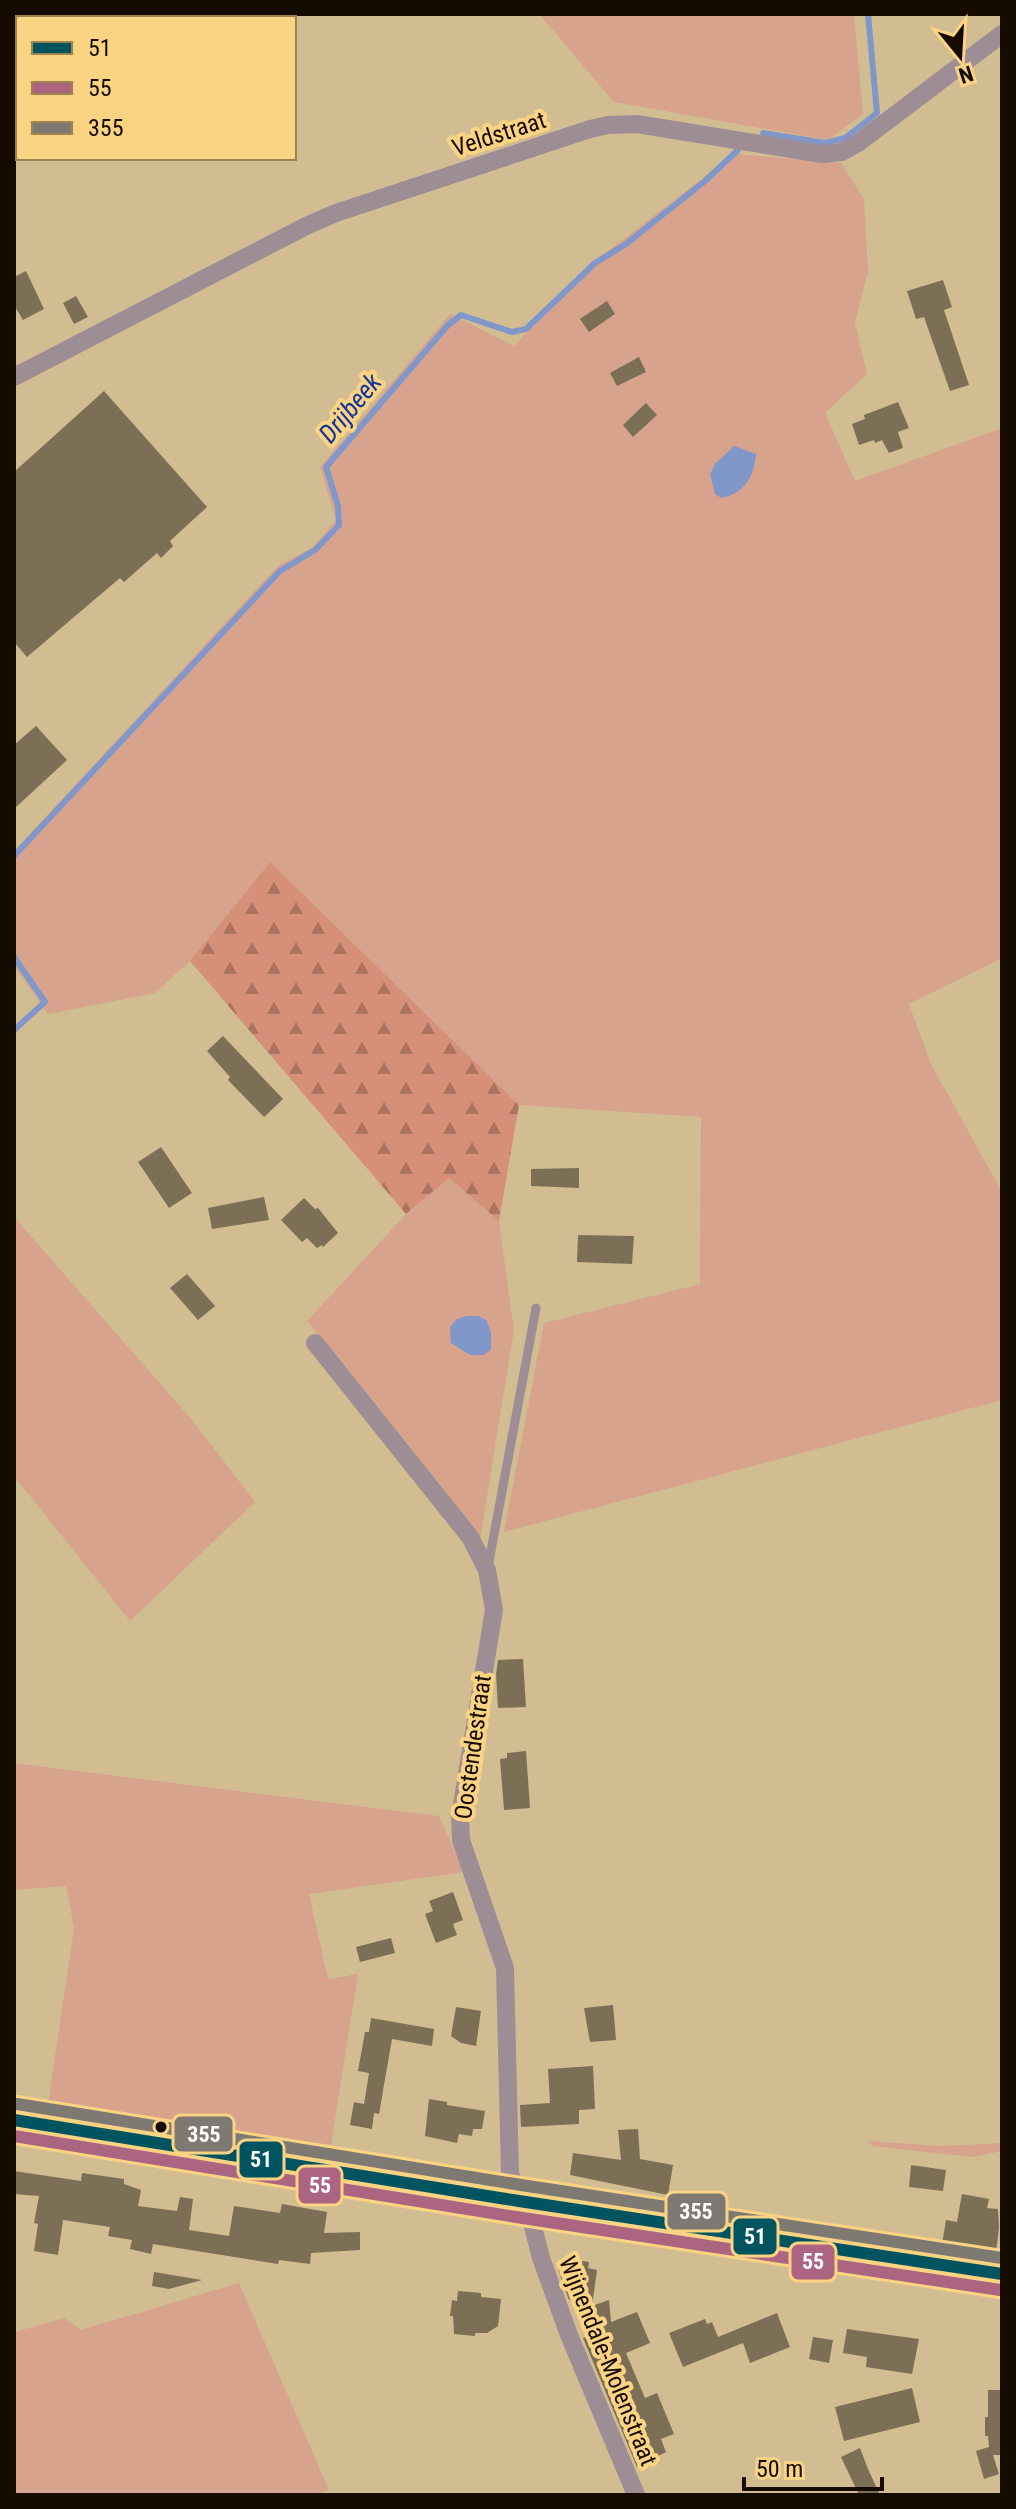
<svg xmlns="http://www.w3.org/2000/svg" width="1016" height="2509" viewBox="0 0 1016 2509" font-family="'Roboto Condensed',sans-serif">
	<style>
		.green { fill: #d7a38c }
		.forest { fill: url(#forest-firs) }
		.water { fill: #8297c9 }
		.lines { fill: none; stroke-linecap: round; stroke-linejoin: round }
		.stream { stroke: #8297c9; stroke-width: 6 }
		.building { fill: #7c6f55 }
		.service { stroke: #9f8d96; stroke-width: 9 }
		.minor { stroke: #9f8d96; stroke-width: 18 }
		.primary { stroke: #978186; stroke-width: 26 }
		.bus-1-casing { stroke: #fad383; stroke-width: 18 }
		.bus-2-casing { stroke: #fad383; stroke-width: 18 }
		.bus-3-casing { stroke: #fad383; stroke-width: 18 }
		.bus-1 { stroke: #005460; stroke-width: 12 }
		.bus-2 { stroke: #ac6580; stroke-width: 12 }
		.bus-3 { stroke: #7f7973; stroke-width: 12 }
		.bus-dot { fill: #160b00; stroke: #fad383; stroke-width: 3 }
		.labels { text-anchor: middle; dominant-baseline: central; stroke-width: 8; stroke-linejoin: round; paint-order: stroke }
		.street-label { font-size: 24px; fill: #160b00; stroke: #fad383 }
		.water-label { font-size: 26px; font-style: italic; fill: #12369d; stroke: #fad383 }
		.line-badge { stroke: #fad383; stroke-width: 3 }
		.badge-label { font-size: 22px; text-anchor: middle; font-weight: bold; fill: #fff }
	</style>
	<defs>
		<pattern id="forest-firs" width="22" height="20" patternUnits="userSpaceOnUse" patternTransform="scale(2)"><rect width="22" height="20" fill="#d68f79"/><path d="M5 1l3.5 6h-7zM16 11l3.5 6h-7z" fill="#ad7361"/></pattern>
	</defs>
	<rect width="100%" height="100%" fill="#d2bd92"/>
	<path class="green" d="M 539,14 L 854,14 L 863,114 L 828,140 L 614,102 Z
		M 734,154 L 841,163 L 864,199 L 868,272 L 855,323 L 867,374 L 825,413 L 855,481 L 1002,428 L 1002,958 L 909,1004 L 931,1064 L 1002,1192 L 1002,1400 L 504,1532 L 544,1323 L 700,1284 L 701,1117 L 519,1105 L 270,862 L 190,961 L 155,993 L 48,1014 L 14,966 L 14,851 L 261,584 L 278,566 L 313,547 L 336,520 L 320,467 L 450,314 L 514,346 L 591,264 Z
		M 449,1178 L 499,1221 L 514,1330 L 480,1540 L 307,1321 L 406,1214 Z
		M 14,1217 L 193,1421 L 255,1502 L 130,1621 L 14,1476 Z
		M 14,1763 L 439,1816 L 464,1872 L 309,1894 L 328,1979 L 358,1974 L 331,2145 L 48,2104 L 74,1928 L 66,1886 L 14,1890 Z
		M 867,2141 L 941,2146 L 1002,2143 L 1002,2151 L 973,2157 L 873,2146 Z
		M 239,2283 L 329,2490 L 310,2495 L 14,2495 L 14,2332 L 64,2318 L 81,2330 Z"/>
	<path class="forest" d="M 270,862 L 519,1105 L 499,1221 L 449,1178 L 406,1214 L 190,961 Z"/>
	<path class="water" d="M 734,446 L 756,454 C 754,476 745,494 721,498 L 715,494 L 710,474 L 715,464 Z
		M 467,1316 L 479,1316 L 487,1321 L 491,1333 L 491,1349 L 484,1355 L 470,1355 L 451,1343 L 450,1327 L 457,1319 Z"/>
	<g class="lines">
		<path class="stream" d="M 763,133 L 825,143 L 845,138 L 877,113 L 868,14
			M 14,856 L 280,571 L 315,550 L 339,525 L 338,506 L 326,467 L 448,325 L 461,315 L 512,332 L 526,329 L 595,263 L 626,244 L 705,181 L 738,150
			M 14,957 L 45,1002 L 14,1030"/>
	</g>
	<path class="building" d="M 26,271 L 44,309 L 23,320 L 14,305 L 14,277 Z
		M 943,280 L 952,307 L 944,310 L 969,385 L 950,391 L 924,317 L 916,319 L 907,291 Z
		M 76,296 L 88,317 L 74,324 L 63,303 Z
		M 607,301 L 615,314 L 589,332 L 580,319 Z
		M 639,357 L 646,372 L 617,386 L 610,373 Z
		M 104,391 L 207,507 L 170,541 L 173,546 L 161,558 L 157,553 L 124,582 L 120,578 L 27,657 L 14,642 L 14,472 Z
		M 898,402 L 909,428 L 898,432 L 903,448 L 889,453 L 882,440 L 875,443 L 874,440 L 859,445 L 852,424 L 865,419 L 864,415 Z
		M 646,403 L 657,415 L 633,437 L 623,425 Z
		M 36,726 L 67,760 L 14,809 L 14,745 Z
		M 223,1036 L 283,1099 L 264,1117 L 228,1080 L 230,1077 L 207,1051 Z
		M 161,1147 L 192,1193 L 169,1208 L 138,1162 Z
		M 579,1168 L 579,1188 L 531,1186 L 531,1169 Z
		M 264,1197 L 269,1220 L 212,1229 L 208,1208 Z
		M 304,1198 L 315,1209 L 318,1208 L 338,1233 L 323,1247 L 322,1245 L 317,1248 L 307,1238 L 302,1242 L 281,1220 Z
		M 578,1235 L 634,1236 L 632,1264 L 577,1262 Z
		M 187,1274 L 215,1306 L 198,1320 L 170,1288 Z
		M 523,1659 L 526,1707 L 498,1708 L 496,1674 L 498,1660 Z
		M 526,1751 L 530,1808 L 504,1810 L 500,1759 L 507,1758 L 507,1753 Z
		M 453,1892 L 463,1920 L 453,1924 L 457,1935 L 436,1943 L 425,1914 L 433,1911 L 429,1901 Z
		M 391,1938 L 395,1953 L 360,1962 L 356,1947 Z
		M 613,2005 L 616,2040 L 590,2042 L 584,2008 Z
		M 456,2007 L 481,2011 L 476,2046 L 461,2043 L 451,2036 Z
		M 371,2018 L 434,2029 L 432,2046 L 392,2039 L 379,2114 L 374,2113 L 372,2129 L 350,2125 L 354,2102 L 364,2104 L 369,2073 L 358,2071 L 365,2032 L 369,2032 Z
		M 593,2066 L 595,2109 L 579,2110 L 579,2124 L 521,2127 L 520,2105 L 550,2103 L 548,2069 Z
		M 429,2099 L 447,2102 L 447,2105 L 485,2111 L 482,2129 L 473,2129 L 472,2136 L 459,2134 L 457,2143 L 425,2136 Z
		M 638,2129 L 640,2159 L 673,2165 L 668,2195 L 570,2175 L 573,2153 L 621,2160 L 618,2130 Z
		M 911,2165 L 946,2170 L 943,2191 L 909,2187 Z
		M 14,2171 L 81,2181 L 82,2173 L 124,2179 L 124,2184 L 141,2190 L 138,2206 L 177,2211 L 180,2197 L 193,2199 L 189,2230 L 229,2236 L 234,2206 L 280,2213 L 282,2204 L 327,2212 L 324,2233 L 360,2232 L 360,2250 L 311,2253 L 310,2264 L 279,2260 L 278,2264 L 153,2244 L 151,2254 L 130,2249 L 132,2240 L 108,2236 L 110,2227 L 63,2220 L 58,2255 L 34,2251 L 38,2224 L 34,2223 L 39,2196 L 14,2194 Z
		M 962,2194 L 989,2199 L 987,2208 L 998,2209 L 999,2228 L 996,2252 L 942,2244 L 946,2220 L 957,2222 Z
		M 567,2259 L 589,2262 L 588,2268 L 597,2270 L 592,2306 L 609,2300 L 611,2322 L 637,2312 L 650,2343 L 626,2353 L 645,2398 L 657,2393 L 674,2434 L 661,2439 L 666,2452 L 637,2467 L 583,2338 L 598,2332 L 583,2295 L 569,2300 L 559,2272 L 559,2269 L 565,2270 Z
		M 154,2272 L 202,2280 L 169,2289 L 152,2286 Z
		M 458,2291 L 481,2293 L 481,2297 L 501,2299 L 498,2326 L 487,2333 L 475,2333 L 475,2336 L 454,2334 L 453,2316 L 450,2316 L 452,2300 L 457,2301 Z
		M 777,2313 L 790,2347 L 750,2363 L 743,2343 L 683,2367 L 669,2333 L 705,2319 L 707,2324 L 712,2322 L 718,2337 Z
		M 847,2329 L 919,2339 L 912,2374 L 866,2367 L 867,2357 L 843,2353 Z
		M 813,2337 L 833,2340 L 829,2363 L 809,2359 Z
		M 912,2388 L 920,2422 L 844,2441 L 835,2407 Z
		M 988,2390 L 1002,2390 L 1002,2455 L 993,2455 L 999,2474 L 984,2479 L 976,2451 L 989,2447 L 988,2436 L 985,2436 L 985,2417 L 988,2417 Z
		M 860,2448 L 868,2469 L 880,2495 L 859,2495 L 841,2457 Z"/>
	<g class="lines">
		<path class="service" d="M 488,1567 L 536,1308"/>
		<path class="minor" d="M 14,377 L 308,225 L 336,213 L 590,129 L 608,125 L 637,124 L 822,154 L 842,152 L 858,143 L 1002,34
			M 315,1343 L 470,1537 L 487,1570 L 494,1610 L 460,1817 L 461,1840 L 505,1968 L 510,2173 L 519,2201 L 531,2219 L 541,2258 L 569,2335 L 636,2495"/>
		<path class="primary" d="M 14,2120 L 519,2201 L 1002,2274"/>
		<g class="bus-1-casing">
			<path id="bus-1" d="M 14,2120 L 519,2201 L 1002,2274"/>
		</g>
		<g class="bus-2-casing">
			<path id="bus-2" d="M 14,2136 L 516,2217 L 1000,2290"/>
		</g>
		<g class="bus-3-casing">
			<path id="bus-3" d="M 17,2104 L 521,2185 L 1002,2258"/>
		</g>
		<use href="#bus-1" class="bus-1"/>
		<use href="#bus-2" class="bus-2"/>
		<use href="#bus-3" class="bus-3"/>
	</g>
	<circle class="bus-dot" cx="161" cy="2127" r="7"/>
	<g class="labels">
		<g class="street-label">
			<text transform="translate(499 134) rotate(-18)">Veldstraat</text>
			<text transform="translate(473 1747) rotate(-82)">Oostendestraat</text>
			<text transform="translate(608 2361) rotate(68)">Wijnendale-Molenstraat</text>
		</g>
		<g class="water-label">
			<text transform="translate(350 408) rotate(-50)">Drijbeek</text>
		</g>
	</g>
	<g class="line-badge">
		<rect x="173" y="2115" width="61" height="38" rx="8" fill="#7f7973"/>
		<rect x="238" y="2140" width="46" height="39" rx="8" fill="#005460"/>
		<rect x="297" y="2166" width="45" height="39" rx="8" fill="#ac6580"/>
		<rect x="666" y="2192" width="61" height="39" rx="8" fill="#7f7973"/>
		<rect x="732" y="2217" width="46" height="39" rx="8" fill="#005460"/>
		<rect x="790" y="2243" width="46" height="38" rx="8" fill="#ac6580"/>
	</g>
	<g class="badge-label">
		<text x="204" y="2142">355</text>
		<text x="261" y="2167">51</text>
		<text x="320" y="2193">55</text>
		<text x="696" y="2219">355</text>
		<text x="755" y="2244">51</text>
		<text x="813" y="2269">55</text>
	</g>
	<rect width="1016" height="2509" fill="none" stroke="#160b00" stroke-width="32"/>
	<rect x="16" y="16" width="280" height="144" fill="#fad383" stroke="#9f834f" stroke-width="2"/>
	<rect x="32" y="42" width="40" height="12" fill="#005460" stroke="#9f834f" stroke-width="2"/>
	<text x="88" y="56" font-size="24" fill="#160b00">51</text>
	<rect x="32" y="82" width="40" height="12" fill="#ac6580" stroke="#9f834f" stroke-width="2"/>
	<text x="88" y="96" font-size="24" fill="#160b00">55</text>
	<rect x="32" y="122" width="40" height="12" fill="#7f7973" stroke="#9f834f" stroke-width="2"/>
	<text x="88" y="136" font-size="24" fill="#160b00">355</text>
	<g transform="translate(960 56) rotate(162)" stroke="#fad383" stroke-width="6" paint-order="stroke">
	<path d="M0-6L14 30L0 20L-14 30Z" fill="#160b00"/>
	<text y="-12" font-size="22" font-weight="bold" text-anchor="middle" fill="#160b00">N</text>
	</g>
	<path d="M744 2477v12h138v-12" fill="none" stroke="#160b00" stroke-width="4"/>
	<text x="756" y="2477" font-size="24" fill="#160b00" stroke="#fad383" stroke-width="6" paint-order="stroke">50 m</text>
</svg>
